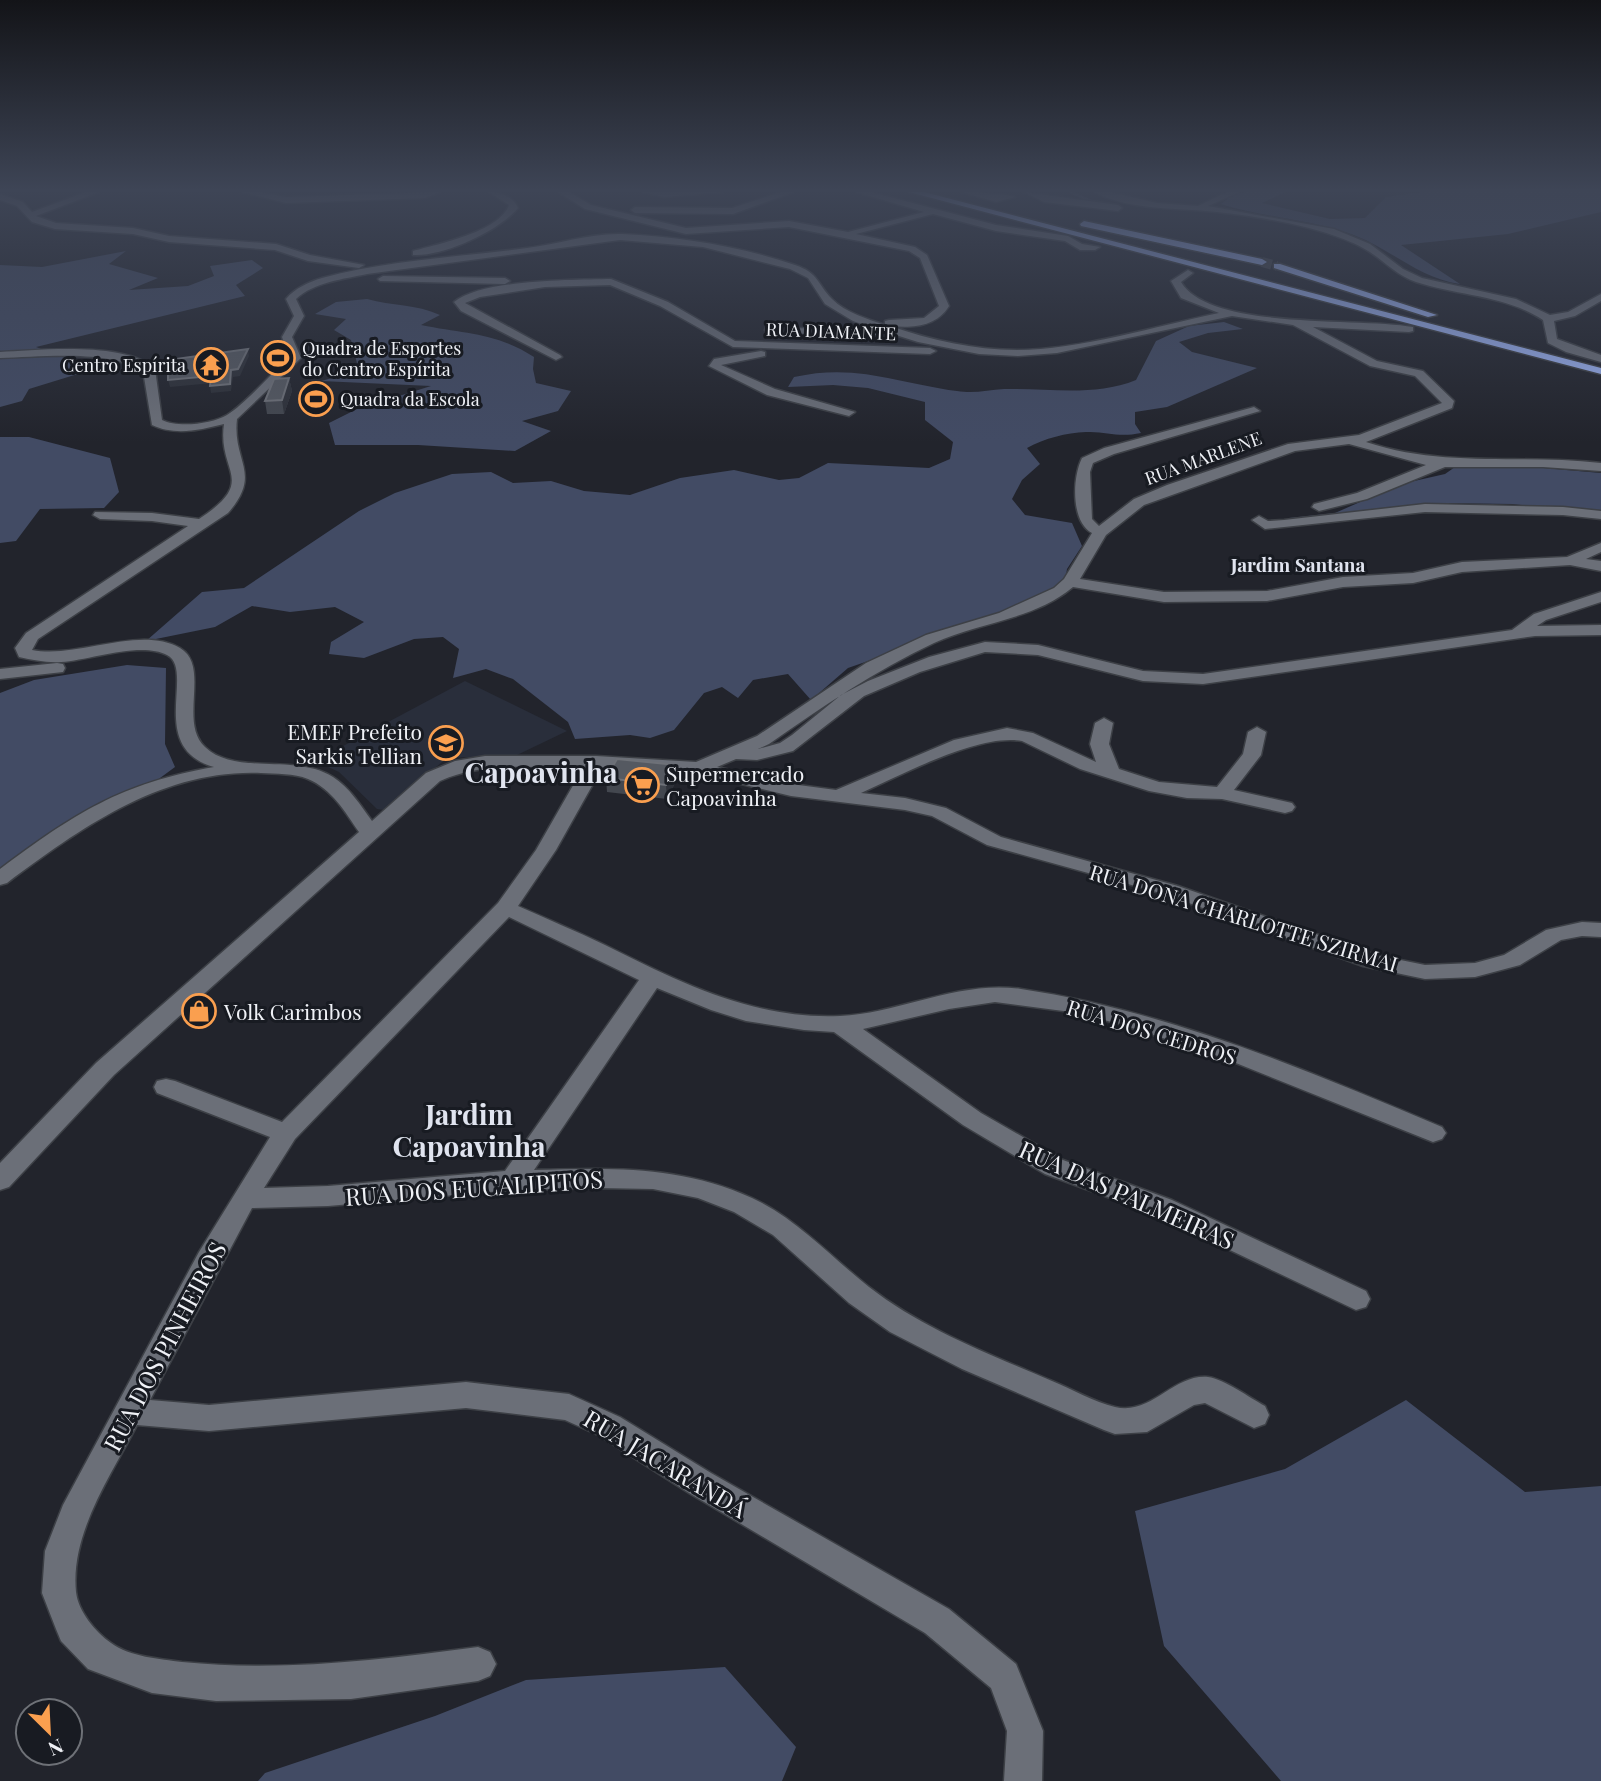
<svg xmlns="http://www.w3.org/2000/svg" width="1601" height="1781" viewBox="0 0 1601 1781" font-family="'Playfair Display',serif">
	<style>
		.built { fill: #292e3b }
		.green { fill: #424b64 }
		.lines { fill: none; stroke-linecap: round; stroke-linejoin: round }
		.stream { stroke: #4d5367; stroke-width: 2.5 }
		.highway-tunnel { stroke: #41434a; stroke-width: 10; stroke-dasharray: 10 4.5; stroke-linecap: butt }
		.minor-casing { stroke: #3d4046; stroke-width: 3 }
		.highway-casing { stroke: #3d4046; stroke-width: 3 }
		.minor { fill: #6b6f78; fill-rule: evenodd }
		.highway { fill: #9bb2f3; fill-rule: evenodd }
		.wall { fill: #43474f }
		.shaded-wall { fill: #2e3139 }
		.building { fill: #555961; stroke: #6e7178; stroke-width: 2 }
		.labels { text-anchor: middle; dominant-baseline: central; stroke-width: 6; stroke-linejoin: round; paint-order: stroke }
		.far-street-label { font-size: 18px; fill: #eff1f6; stroke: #181b22 }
		.far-poi-label { font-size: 18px; fill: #eff1f6; stroke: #181b22; text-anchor: start }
		.far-neighbourhood-label { font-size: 19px; font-weight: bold; fill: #e0e4ef; stroke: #181b22 }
		.poi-label { font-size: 21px; fill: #eff1f6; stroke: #181b22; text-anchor: start }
		.street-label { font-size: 21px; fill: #eff1f6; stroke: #181b22 }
		.near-street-label { font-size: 24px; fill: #eff1f6; stroke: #181b22 }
		.district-label { font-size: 28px; font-weight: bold; fill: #e0e4ef; stroke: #181b22 }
		.near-neighbourhood-label { font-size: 28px; font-weight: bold; fill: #e0e4ef; stroke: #181b22 }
	</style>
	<rect width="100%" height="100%" fill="#22242c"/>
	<path class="built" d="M 465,681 L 567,731 L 517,755 L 447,758 L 384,810 L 377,809 L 339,772 L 315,761 Z"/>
	<path class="green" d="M 1245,192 L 1285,192 L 1262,203 L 1330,219 L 1365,218 L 1386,197 L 1423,192 L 1601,192 L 1601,212 L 1508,234 L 1401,245 L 1460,284 C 1417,278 1388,246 1348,233 C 1306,219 1262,217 1221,204 L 1230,197 Z
		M 126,251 L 109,264 L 158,278 L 129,290 L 188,286 L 214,276 L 210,266 L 252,260 L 263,268 L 236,285 L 245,296 L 36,347 L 94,369 L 29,389 L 22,401 L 0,407 L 0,265 L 42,267 Z
		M 367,299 C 392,306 416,304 440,315 L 421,325 C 464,334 495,332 534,357 L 533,369 L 536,383 L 571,391 L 558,411 L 522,421 L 551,431 L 515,451 L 418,445 L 335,445 L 329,423 L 357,409 L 431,386 L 321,381 L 359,371 L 351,340 L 334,330 L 346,319 L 315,314 L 336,302 Z
		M 1224,322 L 1243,329 L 1208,333 L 1179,342 L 1192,352 L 1257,368 L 1167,407 L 1135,412 L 1135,424 L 1141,433 C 1117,438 1107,431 1086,432 C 1066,433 1045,438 1027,448 L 1040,464 L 1022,480 L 1012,499 L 1025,515 L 1072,523 L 1082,546 L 1067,569 L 1065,582 L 1006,614 L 974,620 L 923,637 L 894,652 L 848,668 L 811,700 L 788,674 L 753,680 L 738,698 L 722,687 L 704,693 L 674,730 L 650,738 L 630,735 L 575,739 L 568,722 L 513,679 L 486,669 L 453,678 L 459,649 L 443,637 L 414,639 L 364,658 L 329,654 L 331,642 L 364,622 L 335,607 L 290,612 L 252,606 L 215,627 L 146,641 L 202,592 L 244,588 L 359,511 L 395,493 L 452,474 L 491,472 L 513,483 L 551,481 L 584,491 L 630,495 L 680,478 L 734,470 L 779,480 L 799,478 L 828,463 L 929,468 L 950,459 L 953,442 L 925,420 L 925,402 L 868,388 L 833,385 L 788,387 L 794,377 C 856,363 897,383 957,391 C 974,394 988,390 1004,389 C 1048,388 1094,397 1136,380 L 1156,341 L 1189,326 Z
		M 0,437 L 29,437 L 110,458 L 119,492 L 104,508 L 40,509 L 16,541 L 0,543 Z
		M 1520,466 L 1601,473 L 1601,513 L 1512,504 L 1434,503 L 1287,521 L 1289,518 L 1335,513 L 1401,484 L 1445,474 L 1455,467 Z
		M 127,665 L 166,668 L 165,744 L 175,767 L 156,781 L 0,875 L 0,693 L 34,680 Z
		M 1406,1400 L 1525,1492 L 1601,1486 L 1601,1781 L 1281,1781 L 1164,1646 L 1135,1511 L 1285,1469 Z
		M 725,1667 L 796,1747 L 782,1781 L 258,1781 L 265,1773 L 435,1716 L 526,1680 Z"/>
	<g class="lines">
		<path class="stream" d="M 1070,192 L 1091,201 L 1110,204"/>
		<path class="highway-tunnel" d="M 1262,262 L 1277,266"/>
		<g class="minor-casing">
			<path id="minor" d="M 86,192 L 99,192 L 36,216 L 56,223 L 133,228 L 169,236 L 276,244 L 310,255 L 364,265 L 359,268 L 308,261 L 275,250 L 169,242 L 133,234 L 55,229 L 32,222 L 17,206 L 0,200 L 0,194 L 23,202 L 32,212 Z
				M 242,192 L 260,192 L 286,197 L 440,192 L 425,198 L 286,203 Z
				M 489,192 C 500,192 514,197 518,208 C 499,231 443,257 413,255 L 413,251 C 438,244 499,232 509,205 Z
				M 558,192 L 569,192 L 591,205 L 686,228 L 789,221 L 848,232 L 924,212 L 856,192 L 871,192 L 996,225 L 1068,236 L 1082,244 L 1100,247 L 1095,250 L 1080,250 L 1065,241 L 996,231 L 933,214 L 856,234 L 915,247 L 927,255 L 949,306 C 936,327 913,328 890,326 C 931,340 974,350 1017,350 C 1078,350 1157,326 1219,313 L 1181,298 L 1171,281 L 1188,270 L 1193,273 L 1181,282 C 1210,331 1360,317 1413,327 L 1413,331 L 1409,332 L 1313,327 L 1377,361 L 1423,371 L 1454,401 L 1452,408 L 1366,442 C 1443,468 1522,454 1601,463 L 1601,471 L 1543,467 L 1445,467 L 1367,499 L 1319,511 L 1312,507 L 1314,504 L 1357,493 L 1426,465 L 1349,444 L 1295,451 L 1144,505 L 1106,535 L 1080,579 L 1164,592 L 1267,591 L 1343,577 L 1413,573 L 1462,562 L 1567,557 L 1601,543 L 1601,552 L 1586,559 L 1601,561 L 1601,571 L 1570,565 L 1462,572 L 1413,583 L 1343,587 L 1267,601 L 1164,602 L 1073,587 C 1034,620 979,622 934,643 C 875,671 823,706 769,744 L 758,749 L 780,743 L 792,735 L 841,695 L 868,681 L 929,657 L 985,642 L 1038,645 L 1143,671 L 1203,674 L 1512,630 L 1534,614 L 1601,592 L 1601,602 L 1546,620 L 1537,626 L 1601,625 L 1601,635 L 1535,636 L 1203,684 L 1143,681 L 1038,655 L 985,652 L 920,672 L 864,696 L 793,751 L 757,760 L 736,759 L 717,767 L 791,784 L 836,790 L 954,740 L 1007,728 L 1033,733 L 1096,762 L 1090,744 L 1095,723 L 1104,718 L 1113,723 L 1109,744 L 1119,769 L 1159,782 L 1217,787 L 1243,754 L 1248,732 L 1257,727 L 1266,732 L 1261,755 L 1234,790 L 1292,803 L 1295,807 L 1292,811 L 1285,813 L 1222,799 L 1187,798 L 1149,791 L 1080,769 L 1022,741 C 979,733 902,775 861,793 L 905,798 L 946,808 L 1001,837 L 1178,886 L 1376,955 L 1425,965 L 1475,963 L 1504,955 L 1546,930 L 1582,922 L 1601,923 L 1601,937 L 1582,936 L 1561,940 L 1520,965 L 1475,977 L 1425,979 L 1363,966 L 1164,894 L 987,845 L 932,816 L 905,810 L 791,796 L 699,774 L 602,768 L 556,850 L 518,906 C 547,919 576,931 605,945 C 679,982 755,1020 840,1016 C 901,1013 959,980 1021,989 C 1168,1011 1306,1070 1442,1127 L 1446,1133 L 1442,1139 L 1433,1142 L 1221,1057 L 1120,1024 L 1071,1012 L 995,1002 L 949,1009 L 863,1029 L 981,1113 L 1063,1160 L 1172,1200 L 1366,1291 L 1370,1299 L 1366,1307 L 1356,1310 L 1154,1214 L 1045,1174 L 963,1125 L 834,1032 L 804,1030 L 746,1021 L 711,1010 L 657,988 L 534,1170 C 611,1168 680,1165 752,1198 C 797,1219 830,1256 869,1287 C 923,1329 989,1354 1052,1381 C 1072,1389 1094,1402 1115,1407 C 1151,1416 1173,1374 1208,1377 C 1224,1379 1250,1398 1265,1406 L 1269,1415 L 1265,1424 L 1254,1428 L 1205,1403 L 1194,1405 L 1147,1432 L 1115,1434 L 1104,1430 L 962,1369 L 890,1332 L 849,1303 L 773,1235 L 734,1212 L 698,1198 L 653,1189 L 600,1188 L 513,1190 L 328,1206 L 252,1208 L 150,1400 L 209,1405 L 466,1382 L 569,1394 L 620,1417 L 711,1473 L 949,1609 L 1016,1664 L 1043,1731 L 1042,1781 L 1004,1781 L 1007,1731 L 991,1688 L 925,1633 L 689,1493 L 598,1435 L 565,1420 L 466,1408 L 209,1431 L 137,1425 C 112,1474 70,1533 76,1592 C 78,1611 95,1632 111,1643 C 130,1657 160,1659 182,1662 C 281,1672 380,1660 478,1647 L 490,1652 L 496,1664 L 490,1676 L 478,1681 L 351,1699 L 216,1701 L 152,1693 L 88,1669 L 61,1641 L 56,1629 L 42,1593 L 45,1551 L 63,1505 L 199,1252 L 270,1137 L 157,1093 L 154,1087 L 157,1081 L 166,1079 L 175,1081 L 282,1122 L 498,903 L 536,850 L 583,768 C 535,768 484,761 440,781 L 114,1075 L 9,1187 L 0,1190 L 0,1163 L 96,1063 L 359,832 C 345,812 332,789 308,779 C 294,773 276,774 261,773 C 163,769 82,827 7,883 L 0,885 L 0,869 C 74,814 121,783 214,767 C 146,748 196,670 167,655 C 141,641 90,660 61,662 C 47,663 33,660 19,657 L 15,648 L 26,633 L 188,526 L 152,521 L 100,519 L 93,515 L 95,512 L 152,513 L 199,519 C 259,480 217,473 224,424 C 200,430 175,436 152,425 L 143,371 C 107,349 41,357 0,358 L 0,352 C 39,350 126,341 155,369 L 162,420 C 178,428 212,424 227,415 C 246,403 272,373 289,357 L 282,337 L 294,316 L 286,299 C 295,288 309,282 322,278 C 388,260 460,257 527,248 C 559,244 590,233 622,234 C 681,237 739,246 795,265 C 819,273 817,284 832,299 C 846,313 868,319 885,325 L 885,321 L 889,320 L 924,318 L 939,306 L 920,258 L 909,251 L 789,227 L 686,234 L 585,209 ZM 620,240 L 703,247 L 790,269 L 808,278 L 825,304 L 853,321 L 876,329 L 766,328 L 765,330 L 770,333 L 876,335 L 880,334 L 880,330 L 918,342 L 979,354 L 1018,356 L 1057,353 L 1232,316 L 1293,325 L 1370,366 L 1415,376 L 1442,403 L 1359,435 L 1288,444 L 1167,485 L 1134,499 L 1099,526 L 1092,519 L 1090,472 L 1093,463 L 1114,454 L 1260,411 L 1254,407 L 1104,448 L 1082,458 C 1072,478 1071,522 1092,533 L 1064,579 L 1054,588 L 999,613 L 926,635 L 866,663 L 757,736 L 696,762 L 596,756 L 485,756 L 455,761 L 426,773 L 372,821 C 361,806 349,787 333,777 C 295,753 235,776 205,747 C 178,722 211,666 180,648 C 139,625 78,659 32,650 L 38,639 L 228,513 C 263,473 232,462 237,419 L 301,358 L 292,337 L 304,316 L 296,299 C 314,282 344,279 367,274 ZM 509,917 L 639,980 L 505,1171 L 328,1186 L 264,1188 L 295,1139 Z
				M 642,192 L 723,192 L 664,197 Z
				M 781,192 L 794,192 L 733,214 L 635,213 L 631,210 L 635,207 L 732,208 Z
				M 962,192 C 972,192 1009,194 1015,197 L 996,202 Z
				M 1024,192 L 1118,205 L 1122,208 L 1118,211 L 1044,202 Z
				M 1094,192 L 1110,192 L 1157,203 L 1198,206 L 1227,192 L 1239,192 L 1208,206 L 1334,229 L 1370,244 L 1403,269 L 1422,278 L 1516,299 L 1550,315 L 1568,312 L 1601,294 L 1601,301 L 1575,316 L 1554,321 L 1557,339 L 1601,355 L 1601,362 L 1566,352 L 1548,343 L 1543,320 C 1505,295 1459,296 1416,282 C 1395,275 1382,258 1363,248 C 1329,229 1264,217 1225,213 C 1183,207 1132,212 1094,192 Z
				M 383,276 L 505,278 L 510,281 L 505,284 L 380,281 L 378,279 Z
				M 611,279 L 668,302 L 735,341 L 930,348 L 936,351 L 930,354 L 733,347 L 660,306 L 610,285 L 545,287 L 480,297 L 465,303 L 560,355 L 562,357 L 556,360 L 461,311 L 454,302 C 483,279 573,280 611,279 Z
				M 761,351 L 765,352 L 765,356 L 721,365 L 775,389 L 855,412 L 849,416 L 767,395 L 709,366 L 714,359 Z
				M 1425,504 L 1563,507 L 1601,511 L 1601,519 L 1563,515 L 1425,512 L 1265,529 L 1252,520 L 1259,516 L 1268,521 L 1284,520 Z
				M 57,663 L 63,664 L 65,668 L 63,672 L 0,679 L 0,669 Z"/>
		</g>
		<g class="highway-casing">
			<path id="highway" d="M 909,192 L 924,192 L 1601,368 L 1601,374 Z
				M 1084,221 L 1262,259 L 1267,262 L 1262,265 L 1081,226 L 1080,224 Z
				M 1274,264 L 1280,264 L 1437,315 L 1428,317 L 1274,268 Z"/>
		</g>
		<use href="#minor" class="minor"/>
		<use href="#highway" class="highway"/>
	</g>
	<path class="wall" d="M 289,378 L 292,391 L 284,414 L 267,414 L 265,401 Z
		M 606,778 L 677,779 L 667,799 L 607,792 Z"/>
	<path class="shaded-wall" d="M 248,349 L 249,356 L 240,376 L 233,377 L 231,391 L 211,393 L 210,386 Z
		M 211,376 L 213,383 L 170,387 L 168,380 Z
		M 289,378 L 292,391 L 284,414 L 282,400 Z
		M 677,765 L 677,779 L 667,799 L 666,785 Z"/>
	<path class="building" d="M 248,349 L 238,369 L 231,370 L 230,384 L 210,386 L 211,376 L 168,380 L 168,360 Z
		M 289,378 L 282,400 L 265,401 L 274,379 Z
		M 617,759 L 677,765 L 666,785 L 606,778 Z"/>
	<linearGradient id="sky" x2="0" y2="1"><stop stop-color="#131418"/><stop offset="0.43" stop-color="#3e4556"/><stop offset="1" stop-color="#3e4556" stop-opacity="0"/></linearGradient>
	<rect width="1601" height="442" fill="url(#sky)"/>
	<defs>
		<g id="stadium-ring" transform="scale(1.75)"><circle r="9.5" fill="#181b22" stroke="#fa9f4f" stroke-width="1.5"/><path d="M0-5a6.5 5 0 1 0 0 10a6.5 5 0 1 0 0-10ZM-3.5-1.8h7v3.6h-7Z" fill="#fa9f4f"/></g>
		<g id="temple-ring" transform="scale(1.75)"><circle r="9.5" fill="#181b22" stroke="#fa9f4f" stroke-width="1.5"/><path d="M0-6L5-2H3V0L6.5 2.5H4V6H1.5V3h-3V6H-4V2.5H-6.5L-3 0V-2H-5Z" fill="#fa9f4f"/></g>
		<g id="school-ring" transform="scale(1.75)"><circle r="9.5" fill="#181b22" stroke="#fa9f4f" stroke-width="1.5"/><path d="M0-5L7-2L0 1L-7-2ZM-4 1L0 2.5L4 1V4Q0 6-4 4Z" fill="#fa9f4f"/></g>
		<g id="supermarket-ring" transform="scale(1.75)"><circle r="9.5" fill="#181b22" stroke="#fa9f4f" stroke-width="1.5"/><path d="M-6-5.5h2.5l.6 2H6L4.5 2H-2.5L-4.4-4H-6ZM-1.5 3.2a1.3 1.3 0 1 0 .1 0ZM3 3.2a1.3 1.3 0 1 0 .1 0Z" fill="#fa9f4f"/></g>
		<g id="shop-ring" transform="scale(1.75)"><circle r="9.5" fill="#181b22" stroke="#fa9f4f" stroke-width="1.5"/><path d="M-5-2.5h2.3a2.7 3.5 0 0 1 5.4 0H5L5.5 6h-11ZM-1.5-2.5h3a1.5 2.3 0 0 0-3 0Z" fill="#fa9f4f"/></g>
	</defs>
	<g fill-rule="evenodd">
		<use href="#stadium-ring" x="278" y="358"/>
		<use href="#temple-ring" x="211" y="365"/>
		<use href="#stadium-ring" x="316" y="399"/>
		<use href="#school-ring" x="446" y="743"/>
		<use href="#supermarket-ring" x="642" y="785"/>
		<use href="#shop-ring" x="199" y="1011"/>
	</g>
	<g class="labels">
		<g class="far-street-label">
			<text transform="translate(831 331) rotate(2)">RUA DIAMANTE</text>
			<text transform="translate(1203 458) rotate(-20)">RUA MARLENE</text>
		</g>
		<g class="far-poi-label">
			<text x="302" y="348">Quadra de Esportes<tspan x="302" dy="21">do Centro Espírita</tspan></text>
			<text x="186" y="365" text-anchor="end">Centro Espírita</text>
			<text x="340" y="399">Quadra da Escola</text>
		</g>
		<g class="far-neighbourhood-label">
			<text x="1298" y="564">Jardim Santana</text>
		</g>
		<g class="poi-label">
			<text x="422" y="731" text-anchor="end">EMEF Prefeito<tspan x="422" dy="24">Sarkis Tellian</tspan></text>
			<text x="666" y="773">Supermercado<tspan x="666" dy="24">Capoavinha</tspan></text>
			<text x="224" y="1011">Volk Carimbos</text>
		</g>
		<g class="street-label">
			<text transform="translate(1244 917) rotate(17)">RUA DONA CHARLOTTE SZIRMAI</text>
			<text transform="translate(1152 1031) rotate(17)">RUA DOS CEDROS</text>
		</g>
		<g class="near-street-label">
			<text transform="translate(474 1187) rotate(-4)">RUA DOS EUCALIPITOS</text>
			<text transform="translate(1127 1194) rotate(24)">RUA DAS PALMEIRAS</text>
			<text transform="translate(164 1346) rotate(-62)">RUA DOS PINHEIROS</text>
			<text transform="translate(666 1463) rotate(31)">RUA JACARANDÁ</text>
		</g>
		<g class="district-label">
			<text x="541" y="771">Capoavinha</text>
		</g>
		<g class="near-neighbourhood-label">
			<text x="469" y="1113">Jardim<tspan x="469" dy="32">Capoavinha</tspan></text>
		</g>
	</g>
	<g transform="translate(49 1732) rotate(156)"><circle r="33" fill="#181b22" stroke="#6e7177" stroke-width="2"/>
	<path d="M0-5L12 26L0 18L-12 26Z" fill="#fa9f4f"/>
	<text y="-10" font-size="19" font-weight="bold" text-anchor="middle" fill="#eff1f6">N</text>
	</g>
</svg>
